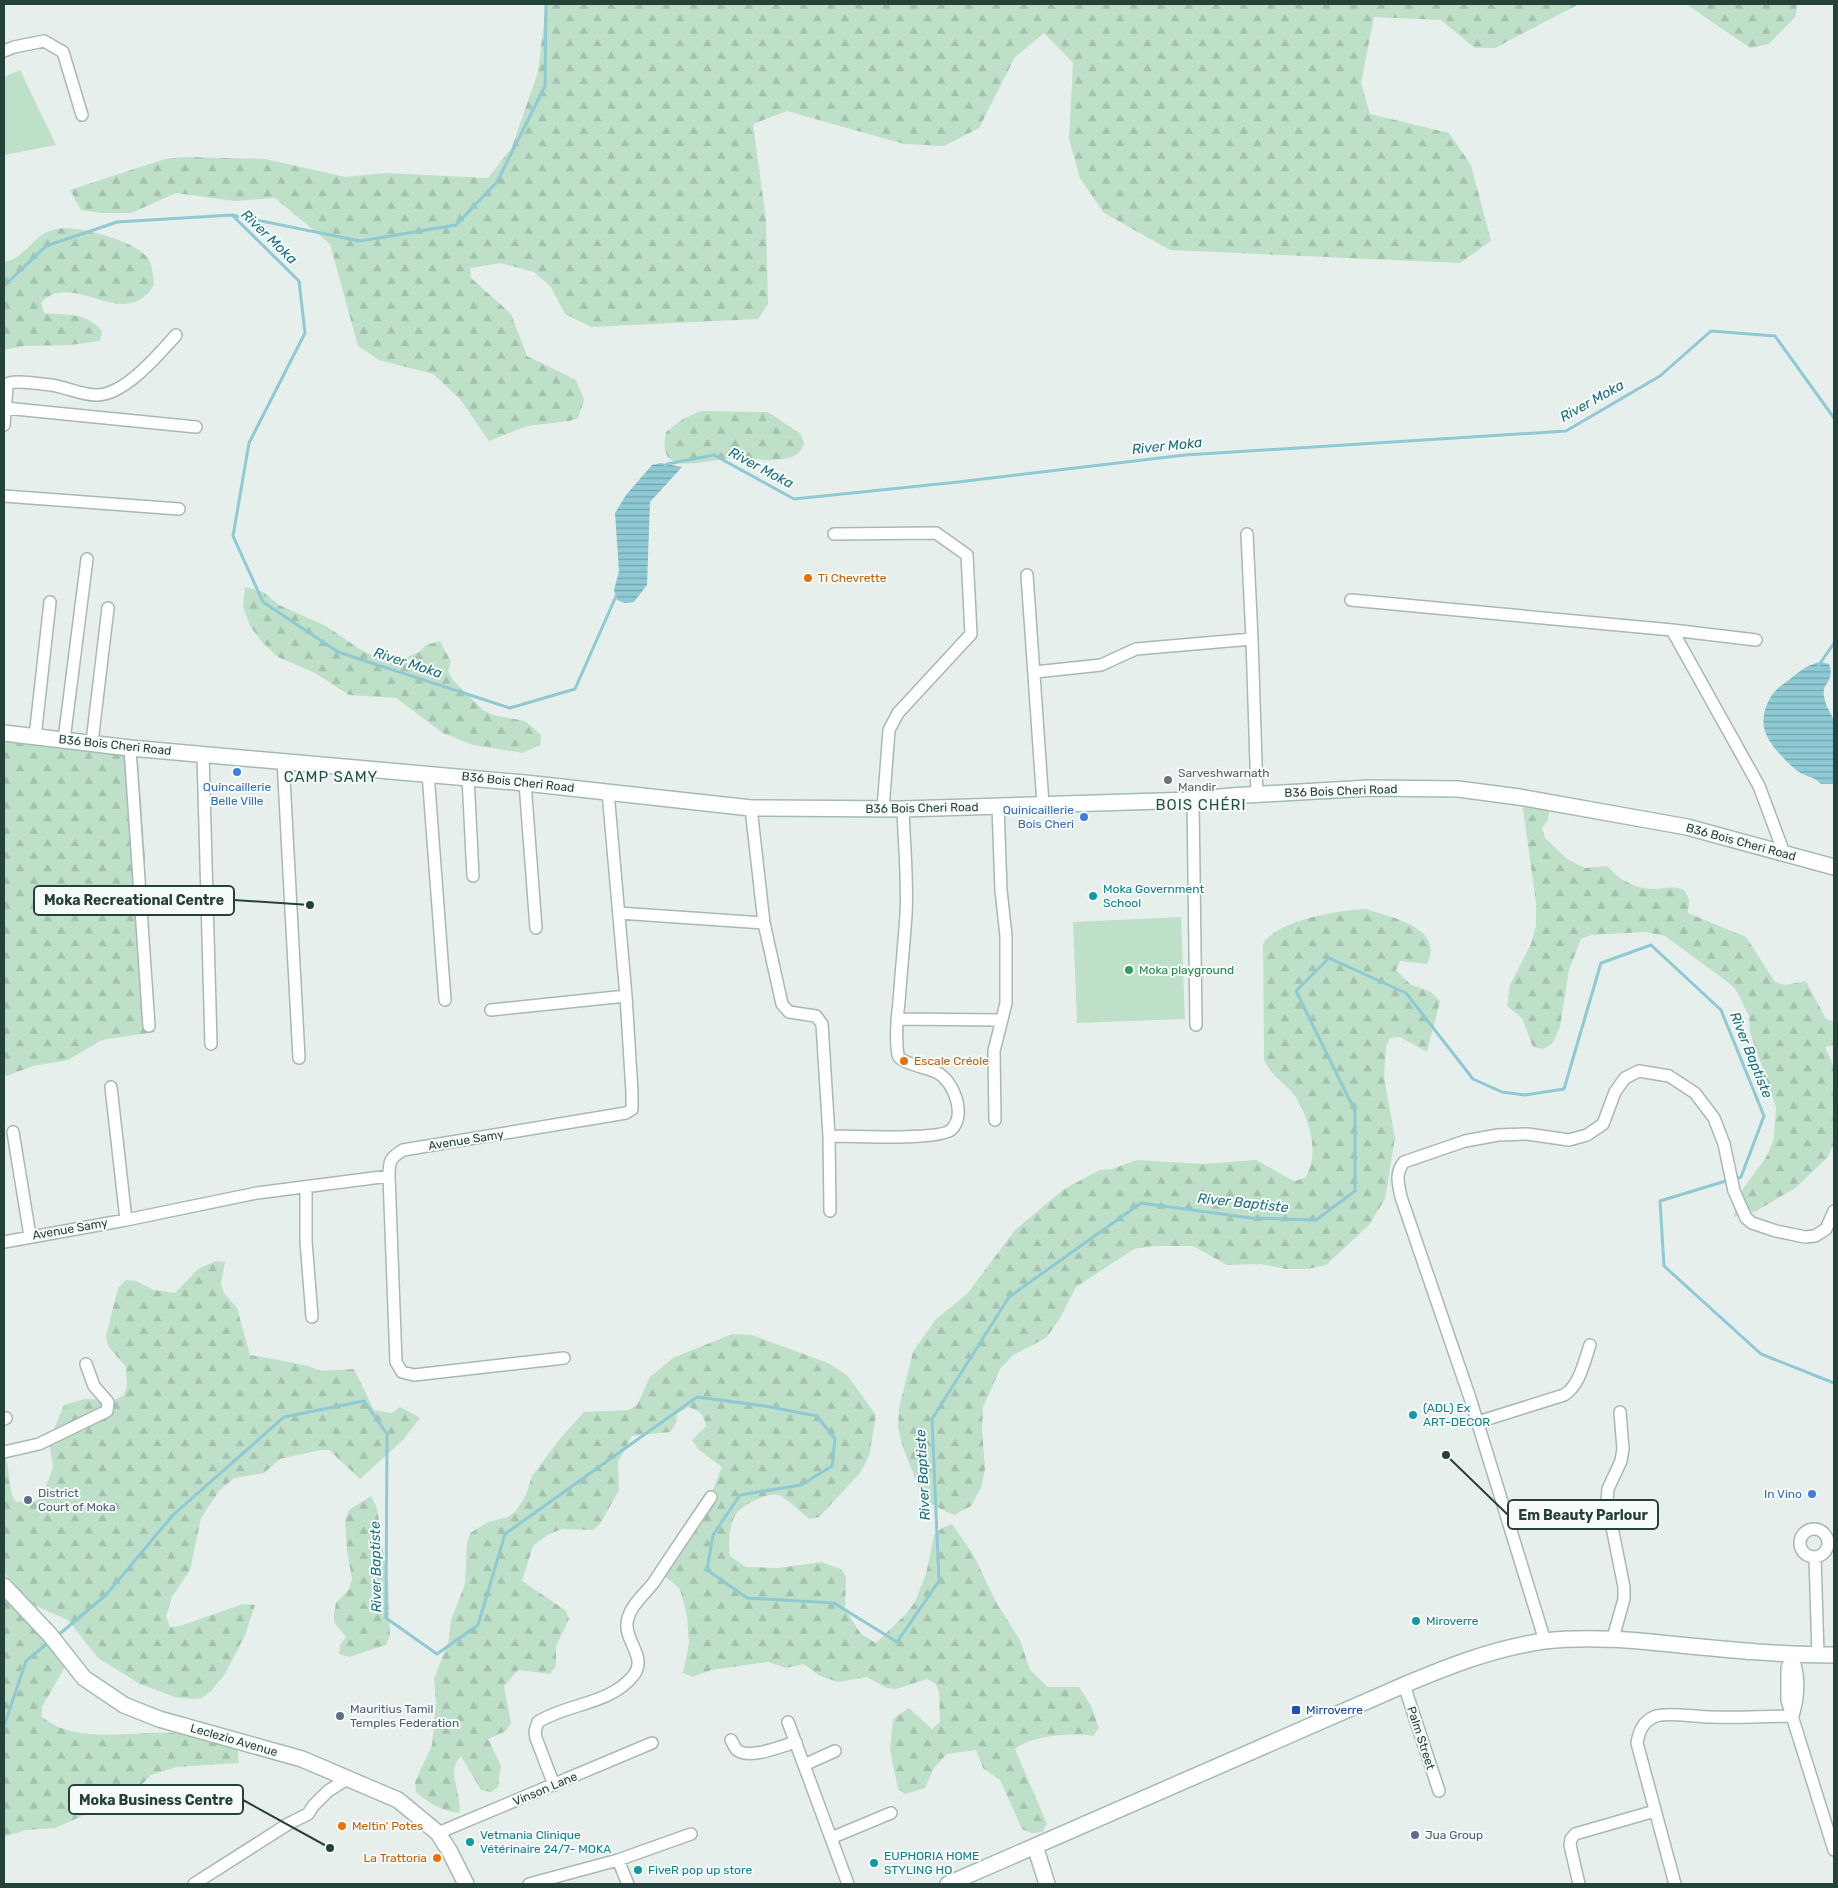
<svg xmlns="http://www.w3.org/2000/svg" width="1838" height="1888" viewBox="0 0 1838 1888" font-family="Rubik,sans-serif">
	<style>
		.forest { fill: url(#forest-firs) }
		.pitch { fill: #bfe0c8 }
		.water { fill: url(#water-rules) }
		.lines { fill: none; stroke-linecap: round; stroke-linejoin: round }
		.stream { stroke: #8ec9d4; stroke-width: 3 }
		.street-casing { stroke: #a8b8b2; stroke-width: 14 }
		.secondary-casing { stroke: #a4bbb3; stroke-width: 18 }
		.street { stroke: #fff; stroke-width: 11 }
		.secondary { stroke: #fff; stroke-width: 15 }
		.food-dot { fill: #e8710a; stroke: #f7fbf9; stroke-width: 2 }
		.shop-dot { fill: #3f7fe0; stroke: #f7fbf9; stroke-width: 2 }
		.worship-dot { fill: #6b7280; stroke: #f7fbf9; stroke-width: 2 }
		.culture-dot { fill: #0f9aa8; stroke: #f7fbf9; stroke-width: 2 }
		.leisure-dot { fill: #2e9e5b; stroke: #f7fbf9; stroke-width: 2 }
		.service-dot { fill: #5c6f8a; stroke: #f7fbf9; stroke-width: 2 }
		.transit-dot { fill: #1a4fb4; stroke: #f7fbf9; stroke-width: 2 }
		.labels { text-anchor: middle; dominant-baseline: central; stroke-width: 4; stroke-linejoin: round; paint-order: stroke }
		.food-label { font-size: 12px; fill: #c56008; stroke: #f7fbf9; text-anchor: start }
		.street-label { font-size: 12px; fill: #24423a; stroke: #f7fbf9 }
		.worship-label { font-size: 12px; fill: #5b616d; stroke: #f7fbf9; text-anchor: start }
		.shop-label { font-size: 12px; fill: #366cbe; stroke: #f7fbf9; text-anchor: end }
		.culture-label { font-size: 12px; fill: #0d838f; stroke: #f7fbf9; text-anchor: start }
		.leisure-label { font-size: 12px; fill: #27864d; stroke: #f7fbf9; text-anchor: start }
		.service-label { font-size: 12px; fill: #4e5e75; stroke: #f7fbf9; text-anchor: start }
		.transit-label { font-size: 12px; fill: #164399; stroke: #f7fbf9; text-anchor: start }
		.water-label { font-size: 14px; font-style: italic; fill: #1c6f80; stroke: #f7fbf9 }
		.quarter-label { font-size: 15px; letter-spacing: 1px; fill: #1f5548; stroke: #f7fbf9 }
		.leader { fill: none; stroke: #24423a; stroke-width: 2 }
		.callout-dot { fill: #24423a; stroke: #f7fbf9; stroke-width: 2 }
		.callout { fill: #f7fbf9; stroke: #24423a; stroke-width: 2 }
		.callout-label { font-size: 14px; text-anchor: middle; font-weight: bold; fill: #24423a }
	</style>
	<defs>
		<pattern id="forest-firs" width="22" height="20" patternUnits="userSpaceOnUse" patternTransform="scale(1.25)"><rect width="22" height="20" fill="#bfe0c8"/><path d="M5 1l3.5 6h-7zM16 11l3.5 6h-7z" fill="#a4c1ad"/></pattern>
		<pattern id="water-rules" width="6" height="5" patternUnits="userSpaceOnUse" patternTransform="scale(1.25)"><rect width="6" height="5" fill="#8ec9d4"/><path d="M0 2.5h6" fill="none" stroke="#74a5ad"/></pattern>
	</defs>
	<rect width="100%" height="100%" fill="#e6efeb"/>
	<path class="forest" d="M 546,4 L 1579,4 L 1495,48 L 1475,48 L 1441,20 L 1374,17 L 1361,83 L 1370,114 L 1449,133 L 1471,165 L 1491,241 L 1460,263 L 1170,250 L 1104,213 L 1080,178 L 1069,139 L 1073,63 L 1044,33 L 1015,57 L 979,128 L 944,146 L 904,144 L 787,111 L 753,124 L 766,220 L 768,304 L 758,319 L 591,327 L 565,314 L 551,287 L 534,272 L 501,263 L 470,268 L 471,278 L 511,314 L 527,356 L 576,380 L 584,400 L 578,418 L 569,421 L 527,426 L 489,441 L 460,399 L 433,374 L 379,360 L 358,346 L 330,244 L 275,198 L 235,201 L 176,193 L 131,213 L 101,213 L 81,210 L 70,190 L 165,159 L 186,157 L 265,159 L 345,177 L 385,173 L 488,178 L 512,147 L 538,72 Z
		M 1686,4 L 1797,4 L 1796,16 L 1769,44 L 1750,48 Z
		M 64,228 C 84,228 142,242 150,262 C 153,269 153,278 154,285 C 125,334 72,268 41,303 L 44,313 C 68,316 85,311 102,331 L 100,341 L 70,345 L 24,346 L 4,350 L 4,262 C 22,259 30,242 45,233 C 51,230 57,229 64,228 Z
		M 701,411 L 768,412 L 801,434 L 804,444 C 801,451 798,455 791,457 C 772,463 755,458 737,458 C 721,457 681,471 669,458 C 662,450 665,441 666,432 L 683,419 Z
		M 245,587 L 263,592 L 279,605 L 326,626 L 361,650 L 381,659 L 401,660 L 419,652 L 426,645 L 440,641 L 451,662 L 448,671 L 453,680 L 483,710 L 493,715 L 525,721 L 541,735 L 540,745 L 523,753 L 473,745 L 443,733 L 396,698 L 349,695 L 315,673 L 278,657 L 262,642 L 250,626 L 243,607 Z
		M 4,737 L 137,748 L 145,857 L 144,883 L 148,956 L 155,1025 L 155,1032 L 102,1040 L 68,1060 L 33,1066 L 7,1076 L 4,1075 Z
		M 1530,802 L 1541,804 L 1549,810 L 1548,820 L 1542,828 L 1545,838 L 1567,859 L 1585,868 L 1607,866 C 1619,880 1637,890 1656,889 C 1667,888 1674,886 1684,890 L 1689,899 L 1688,913 L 1746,937 L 1775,982 L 1785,985 L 1806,981 L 1826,1019 L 1834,1022 L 1834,1045 L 1825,1047 L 1834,1067 L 1834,1144 L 1827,1158 L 1794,1189 L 1756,1211 L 1734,1217 L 1737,1197 L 1767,1156 L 1774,1138 L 1776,1107 L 1750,1032 L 1749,1016 L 1736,990 L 1729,983 L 1665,936 L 1645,932 L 1591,935 L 1581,939 L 1569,970 L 1560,1027 L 1552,1044 L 1543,1049 L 1533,1047 L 1522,1018 L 1507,1006 L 1510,985 L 1531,944 L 1536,926 L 1536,903 L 1523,809 Z
		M 1365,909 C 1390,917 1445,927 1427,964 L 1400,961 L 1396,970 L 1410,984 L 1431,992 L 1440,1001 L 1427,1052 L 1400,1037 L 1390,1038 L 1386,1047 L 1384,1077 L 1395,1138 L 1385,1199 L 1369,1225 L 1326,1265 L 1308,1269 L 1286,1269 L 1261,1264 L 1227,1265 L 1193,1246 L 1153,1246 L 1134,1249 L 1076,1287 L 1059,1320 L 1046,1338 L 1013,1355 L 1000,1369 L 983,1407 L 982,1429 L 985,1469 L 981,1488 L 971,1506 L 954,1515 L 924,1501 L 903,1447 L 898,1428 L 899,1408 L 913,1352 L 936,1319 L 967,1294 L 1015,1230 L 1064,1189 L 1100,1170 L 1112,1169 L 1137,1160 L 1203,1164 L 1256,1160 L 1294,1181 L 1305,1178 C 1320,1155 1310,1120 1296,1097 C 1286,1083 1270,1076 1264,1059 L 1263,944 C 1277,920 1339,910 1365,909 Z
		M 216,1261 L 225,1262 L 221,1284 L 224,1293 L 237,1308 L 250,1355 L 279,1360 L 308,1366 L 321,1371 L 354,1369 L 374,1410 L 392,1413 L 400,1407 L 420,1418 L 403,1440 L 360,1479 L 329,1450 L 320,1450 L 280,1459 L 264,1473 L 234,1478 L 219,1491 L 201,1518 L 190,1570 L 172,1597 L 166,1616 L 170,1627 L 180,1626 L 243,1604 L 255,1605 L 245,1635 L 225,1674 L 211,1691 L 202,1698 L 192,1699 L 175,1697 L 140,1684 L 98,1658 L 68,1620 L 29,1603 L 4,1573 L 4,1454 C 12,1470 6,1488 16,1502 L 36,1501 L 43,1495 L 53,1467 L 49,1441 L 64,1405 L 85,1399 L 115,1400 L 124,1395 L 127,1386 L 126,1367 L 108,1346 L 106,1336 L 118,1288 L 126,1280 L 136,1281 L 154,1290 L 175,1293 L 198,1269 Z
		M 732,1334 L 752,1335 L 828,1363 L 847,1375 L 876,1415 L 869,1456 L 860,1473 L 819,1517 L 809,1519 C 802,1513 786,1497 778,1495 C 766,1492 739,1506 734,1517 C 729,1528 728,1545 730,1556 L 746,1567 L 778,1568 L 821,1562 L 841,1569 L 846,1577 L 845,1609 L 861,1634 L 876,1643 L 905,1615 L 915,1602 L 926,1574 L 934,1535 L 942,1528 L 952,1524 L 973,1554 L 997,1604 L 1020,1640 L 1030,1670 L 1048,1687 L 1079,1687 L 1091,1706 L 1099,1728 L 1093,1736 C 1074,1732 1029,1736 1015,1749 L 1047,1824 L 1042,1832 L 1031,1833 L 1022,1829 L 1000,1780 L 983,1768 L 976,1750 L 947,1754 L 934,1768 L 925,1788 L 905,1794 L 898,1789 L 890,1750 L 893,1719 L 909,1708 L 932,1729 L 940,1722 L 939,1692 L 935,1683 L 927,1679 L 896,1689 L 887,1688 L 867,1677 L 838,1682 L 820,1676 L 804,1664 L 786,1668 L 768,1662 L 711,1670 L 693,1677 L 683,1673 L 689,1644 L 687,1616 L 680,1589 L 659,1571 L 711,1495 L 722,1467 L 698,1449 L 692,1440 L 706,1426 C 704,1414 700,1411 688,1407 L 677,1414 L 676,1423 L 670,1432 L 632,1436 L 618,1462 L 619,1490 L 600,1524 L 593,1530 L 562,1529 L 549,1534 L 533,1546 L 522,1581 L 565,1610 L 569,1619 L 556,1646 L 556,1666 L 550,1674 L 518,1670 L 504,1686 L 511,1723 L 506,1731 L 488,1739 L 501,1766 L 498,1787 L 491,1792 L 481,1790 L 461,1756 C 445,1772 463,1793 459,1813 C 443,1812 427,1802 416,1792 L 415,1782 L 432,1745 L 436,1703 L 434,1679 L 449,1640 L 451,1620 L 465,1584 L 467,1543 L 470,1533 L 488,1522 L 508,1517 L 516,1511 L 526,1495 L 532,1476 L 559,1440 L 584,1412 L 629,1410 L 637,1405 L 650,1377 L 673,1358 Z
		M 371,1496 L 377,1508 L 388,1584 L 390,1636 L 386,1645 L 349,1657 L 339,1654 L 340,1645 L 346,1637 L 334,1622 L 334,1613 L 336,1603 L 349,1589 L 352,1579 L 347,1551 L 345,1520 L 349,1510 Z
		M 4,1588 L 66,1665 L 42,1707 L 42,1717 C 71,1741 115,1734 150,1733 C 175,1733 199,1732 224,1731 L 237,1744 L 239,1763 L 177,1767 L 151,1775 L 137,1789 L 120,1799 L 55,1828 L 26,1830 L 4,1837 Z"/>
	<path class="pitch" d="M 20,70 L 56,145 L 4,155 L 4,77 Z
		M 1181,917 L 1185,1019 L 1077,1023 L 1073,922 Z"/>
	<path class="water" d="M 661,463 L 682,467 L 650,502 L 647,585 L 634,602 L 625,603 L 617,600 L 614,590 L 619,571 L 615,513 L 626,495 L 652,465 Z
		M 1821,662 L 1829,664 C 1836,682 1821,682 1824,696 C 1825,705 1831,713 1834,721 C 1837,733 1834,769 1834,784 L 1821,784 C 1814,776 1802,776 1795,769 C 1785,760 1772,747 1767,736 C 1758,720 1767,695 1782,685 C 1795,676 1805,664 1821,662 Z"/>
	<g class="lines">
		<path class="stream" d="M 232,215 L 360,241 L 456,225 L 497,182 L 545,86 L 546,4
			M 4,286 L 46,246 L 117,222 L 232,215 L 299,281 L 305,333 L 249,443 L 233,536 L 263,602 L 338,652 L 510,708 L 575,689 L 617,594
			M 665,466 L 667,464 L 714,455 L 794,499 L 958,482 L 1185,455 L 1566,431 L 1660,376 L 1711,331 L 1775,336 L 1834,418
			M 1819,665 L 1834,643
			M 1729,1180 L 1660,1201 L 1664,1266 L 1761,1354 L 1834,1383
			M 57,1636 L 106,1595 L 173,1515 L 284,1417 L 364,1401 L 387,1434 L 386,1618 L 437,1654 L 478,1625 L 505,1534 L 697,1397 L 765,1406 L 817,1416 L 835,1439 L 832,1466 L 801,1485 L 740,1495 L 713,1535 L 707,1570 L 747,1598 L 834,1603 L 897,1642 L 939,1581 L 932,1419 L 1009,1297 L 1141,1203 L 1251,1218 L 1316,1220 L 1355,1191 L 1355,1111 L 1296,991 L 1329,958 L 1406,993 L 1473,1079 L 1502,1092 L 1525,1095 L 1564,1089 L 1601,963 L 1651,945 L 1721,1010 L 1764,1116 L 1741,1177 L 1735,1179
			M 4,1726 L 26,1661 L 50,1641"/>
		<g class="street-casing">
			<path id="street" d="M 4,51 L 14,47 L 44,41 L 63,52 L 82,115
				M 5,408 L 196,427
				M 4,425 L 7,387 L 9,383 C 21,380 38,384 51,385 C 66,387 81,395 96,395 C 124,396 159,354 176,335
				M 4,496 L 179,509
				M 834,534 L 936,533 L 967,555 L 971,634 L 898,713 L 889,730 L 883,809
				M 1247,534 L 1252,639 L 1257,795
				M 1027,575 L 1043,804
				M 1351,600 L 1672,630 L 1756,640
				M 1672,630 L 1759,786 L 1784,853
				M 1035,672 L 1101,665 L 1136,649 L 1252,639
				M 35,737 L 50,602
				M 64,740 L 87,559
				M 92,742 L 108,608
				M 130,748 L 149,1026
				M 203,754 L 211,1044
				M 283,760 L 299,1058
				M 428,773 L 445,1000
				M 468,777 L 473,876
				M 525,783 L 536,928
				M 1193,800 L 1196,1025
				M 751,808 L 764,923 L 782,1004 L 789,1012 L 816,1016 L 822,1024 L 829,1136 L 830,1211
				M 619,913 L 764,923
				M 491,1010 L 626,996
				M 897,1019 L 1002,1020
				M 111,1087 L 126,1220
				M 995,1120 L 994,1051 L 1006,1003 L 1006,936 L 1001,890 L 998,806
				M 13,1132 L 30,1236
				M 829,1136 C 849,1136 942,1141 952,1129 C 966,1114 954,1082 938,1073 C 929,1068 899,1063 898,1055 C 895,1038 897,1018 899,1002 C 901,973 904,944 906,915 C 908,880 904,844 903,809
				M 389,1176 L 396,1362 L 402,1372 L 414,1375 L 564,1358
				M 306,1187 L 306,1241 L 312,1317
				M 4,1242 L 126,1220 L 257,1193 L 389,1176 C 389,1161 390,1158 403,1150 L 626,1113 L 632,1109 L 632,1092 L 626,996 L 608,792
				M 4,1419 L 6,1418
				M 1478,1422 L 1564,1395 C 1580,1385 1584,1362 1590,1345
				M 4,1452 L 39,1444 L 107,1411 L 108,1402 L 94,1386 L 86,1364
				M1800 1543a14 14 0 1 1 28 0a14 14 0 1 1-28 0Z
				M 1815,1557 L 1818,1655
				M 1613,1638 L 1624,1599 L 1624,1587 L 1607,1502 L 1608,1489 L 1621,1461 L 1623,1449 L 1620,1412
				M 1545,1641 L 1470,1398 L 1401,1197 C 1398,1183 1395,1173 1404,1162 L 1465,1141 L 1498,1135 L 1527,1134 L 1569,1140 L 1587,1135 L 1603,1124 L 1615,1092 L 1625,1078 L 1639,1071 L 1669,1076 L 1695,1093 L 1714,1118 L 1724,1144 L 1734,1191 L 1746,1218 L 1752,1223 L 1776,1231 L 1805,1237 L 1815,1236 L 1826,1229 L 1834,1211
				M 1792,1655 L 1787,1668 L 1787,1700 L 1834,1850
				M 1792,1655 C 1800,1675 1799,1696 1793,1716
				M 1404,1685 L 1439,1791
				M 788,1722 L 848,1884
				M 731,1740 C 733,1743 734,1747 737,1750 C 750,1760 781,1746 796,1742
				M 804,1765 L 835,1751
				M 554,1785 L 536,1738 L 535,1731 L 538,1722 C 568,1703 609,1705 633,1676 C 648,1658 625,1642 627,1623 C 629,1606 645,1594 654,1582 C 673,1553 692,1525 711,1497
				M 438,1833 L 652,1743
				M 831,1838 L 891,1813
				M 618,1860 L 628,1884
				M 194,1884 L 288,1824 L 308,1814 L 313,1806 L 328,1791 L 347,1779
				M 529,1884 L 618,1860 L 691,1834
				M 1579,1884 L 1570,1845 L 1571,1839 L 1575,1834 L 1655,1811
				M 1675,1884 L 1637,1743 C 1639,1731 1643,1721 1656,1716 C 1670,1712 1695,1717 1711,1717 C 1738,1718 1765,1716 1793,1716"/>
		</g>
		<g class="secondary-casing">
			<path id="secondary" d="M 4,733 L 130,748 L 525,783 L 751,808 L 903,809 L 1193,800 L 1230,796 L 1369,788 L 1458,789 L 1519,797 L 1687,827 L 1834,867
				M 4,1586 L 50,1635 L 84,1678 L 124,1705 L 159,1719 L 302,1759 L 398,1800 L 438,1833 L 450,1852 L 466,1884
				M 1035,1846 L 1047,1884
				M 948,1884 L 1404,1685 C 1449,1666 1495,1648 1544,1641 C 1589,1636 1634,1640 1680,1645 C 1731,1650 1782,1655 1834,1655"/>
		</g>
		<use href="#street" class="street"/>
		<use href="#secondary" class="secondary"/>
	</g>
	<g class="food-dot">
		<circle cx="808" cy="578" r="5"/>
		<circle cx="904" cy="1061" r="5"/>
		<circle cx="342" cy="1826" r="5"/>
		<circle cx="437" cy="1858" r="5"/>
	</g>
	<g class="shop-dot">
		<circle cx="237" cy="772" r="5"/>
		<circle cx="1084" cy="817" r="5"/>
		<circle cx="1812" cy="1494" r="5"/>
	</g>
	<circle class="worship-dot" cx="1168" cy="780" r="5"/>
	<g class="culture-dot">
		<circle cx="1093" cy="896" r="5"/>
		<circle cx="1413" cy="1415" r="5"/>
		<circle cx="1416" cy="1621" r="5"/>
		<circle cx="470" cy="1842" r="5"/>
		<circle cx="874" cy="1863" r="5"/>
		<circle cx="638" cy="1870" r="5"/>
	</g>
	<circle class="leisure-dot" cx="1129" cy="970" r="5"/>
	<g class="service-dot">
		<circle cx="28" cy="1500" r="5"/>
		<circle cx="340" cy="1716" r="5"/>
		<circle cx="1415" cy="1835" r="5"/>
	</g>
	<rect class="transit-dot" x="1291" y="1705" width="10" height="10" rx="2.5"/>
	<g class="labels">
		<g class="food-label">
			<text x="818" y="578">Ti Chevrette</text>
			<text x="914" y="1061">Escale Créole</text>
			<text x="352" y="1826">Meltin' Potes</text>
			<text x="427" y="1858" text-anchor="end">La Trattoria</text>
		</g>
		<g class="street-label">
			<text transform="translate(115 745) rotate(6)">B36 Bois Cheri Road</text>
			<text transform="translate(518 782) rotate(6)">B36 Bois Cheri Road</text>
			<text transform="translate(1341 791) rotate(-2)">B36 Bois Cheri Road</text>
			<text transform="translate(922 808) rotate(-1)">B36 Bois Cheri Road</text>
			<text transform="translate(1741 842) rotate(15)">B36 Bois Cheri Road</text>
			<text transform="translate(466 1140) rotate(-9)">Avenue Samy</text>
			<text transform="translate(70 1229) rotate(-10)">Avenue Samy</text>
			<text transform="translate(1421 1738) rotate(72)">Palm Street</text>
			<text transform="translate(234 1740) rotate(16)">Leclezio Avenue</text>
			<text transform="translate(545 1789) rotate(-23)">Vinson Lane</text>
		</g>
		<g class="worship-label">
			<text x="1178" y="773">Sarveshwarnath<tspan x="1178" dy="14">Mandir</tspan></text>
		</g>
		<g class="shop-label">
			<text x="237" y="787" text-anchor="middle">Quincaillerie<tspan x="237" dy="14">Belle Ville</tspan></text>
			<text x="1074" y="810">Quinicaillerie<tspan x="1074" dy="14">Bois Cheri</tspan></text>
			<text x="1802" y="1494">In Vino</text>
		</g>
		<g class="culture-label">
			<text x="1103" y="889">Moka Government<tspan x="1103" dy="14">School</tspan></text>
			<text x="1423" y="1408">(ADL) Ex<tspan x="1423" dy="14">ART-DECOR</tspan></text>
			<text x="1426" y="1621">Miroverre</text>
			<text x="480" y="1835">Vetmania Clinique<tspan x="480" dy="14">Vétérinaire 24/7- MOKA</tspan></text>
			<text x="884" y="1856">EUPHORIA HOME<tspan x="884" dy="14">STYLING HO</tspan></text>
			<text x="648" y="1870">FiveR pop up store</text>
		</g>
		<g class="leisure-label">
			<text x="1139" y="970">Moka playground</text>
		</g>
		<g class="service-label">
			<text x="38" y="1493">District<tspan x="38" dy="14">Court of Moka</tspan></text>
			<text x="350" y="1709">Mauritius Tamil<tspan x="350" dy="14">Temples Federation</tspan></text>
			<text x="1425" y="1835">Jua Group</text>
		</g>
		<g class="transit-label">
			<text x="1306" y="1710">Mirroverre</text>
		</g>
		<g class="water-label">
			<text transform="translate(269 237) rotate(44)">River Moka</text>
			<text transform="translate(1592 401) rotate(-29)">River Moka</text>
			<text transform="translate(1167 446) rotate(-6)">River Moka</text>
			<text transform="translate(761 468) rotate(28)">River Moka</text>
			<text transform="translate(408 663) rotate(18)">River Moka</text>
			<text transform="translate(1751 1055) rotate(68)">River Baptiste</text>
			<text transform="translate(1243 1203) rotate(6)">River Baptiste</text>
			<text transform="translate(923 1475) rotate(-93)">River Baptiste</text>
			<text transform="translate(376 1567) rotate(-91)">River Baptiste</text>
		</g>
		<g class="quarter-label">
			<text x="331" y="777">CAMP SAMY</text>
			<text x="1201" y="805">BOIS CHÉRI</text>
		</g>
	</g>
	<path class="leader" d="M310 905L234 900M1446 1455L1508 1515M330 1848L243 1800"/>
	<g class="callout-dot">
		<circle cx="310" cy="905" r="5"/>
		<circle cx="1446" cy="1455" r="5"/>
		<circle cx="330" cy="1848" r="5"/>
	</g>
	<g class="callout">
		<rect x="34" y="886" width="200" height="29" rx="5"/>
		<rect x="1508" y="1500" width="150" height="29" rx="5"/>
		<rect x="69" y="1785" width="174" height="29" rx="5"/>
	</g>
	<g class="callout-label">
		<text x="134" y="905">Moka Recreational Centre</text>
		<text x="1583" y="1520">Em Beauty Parlour</text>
		<text x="156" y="1805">Moka Business Centre</text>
	</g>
	<rect width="1838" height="1888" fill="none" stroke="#24423a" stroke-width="10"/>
</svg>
